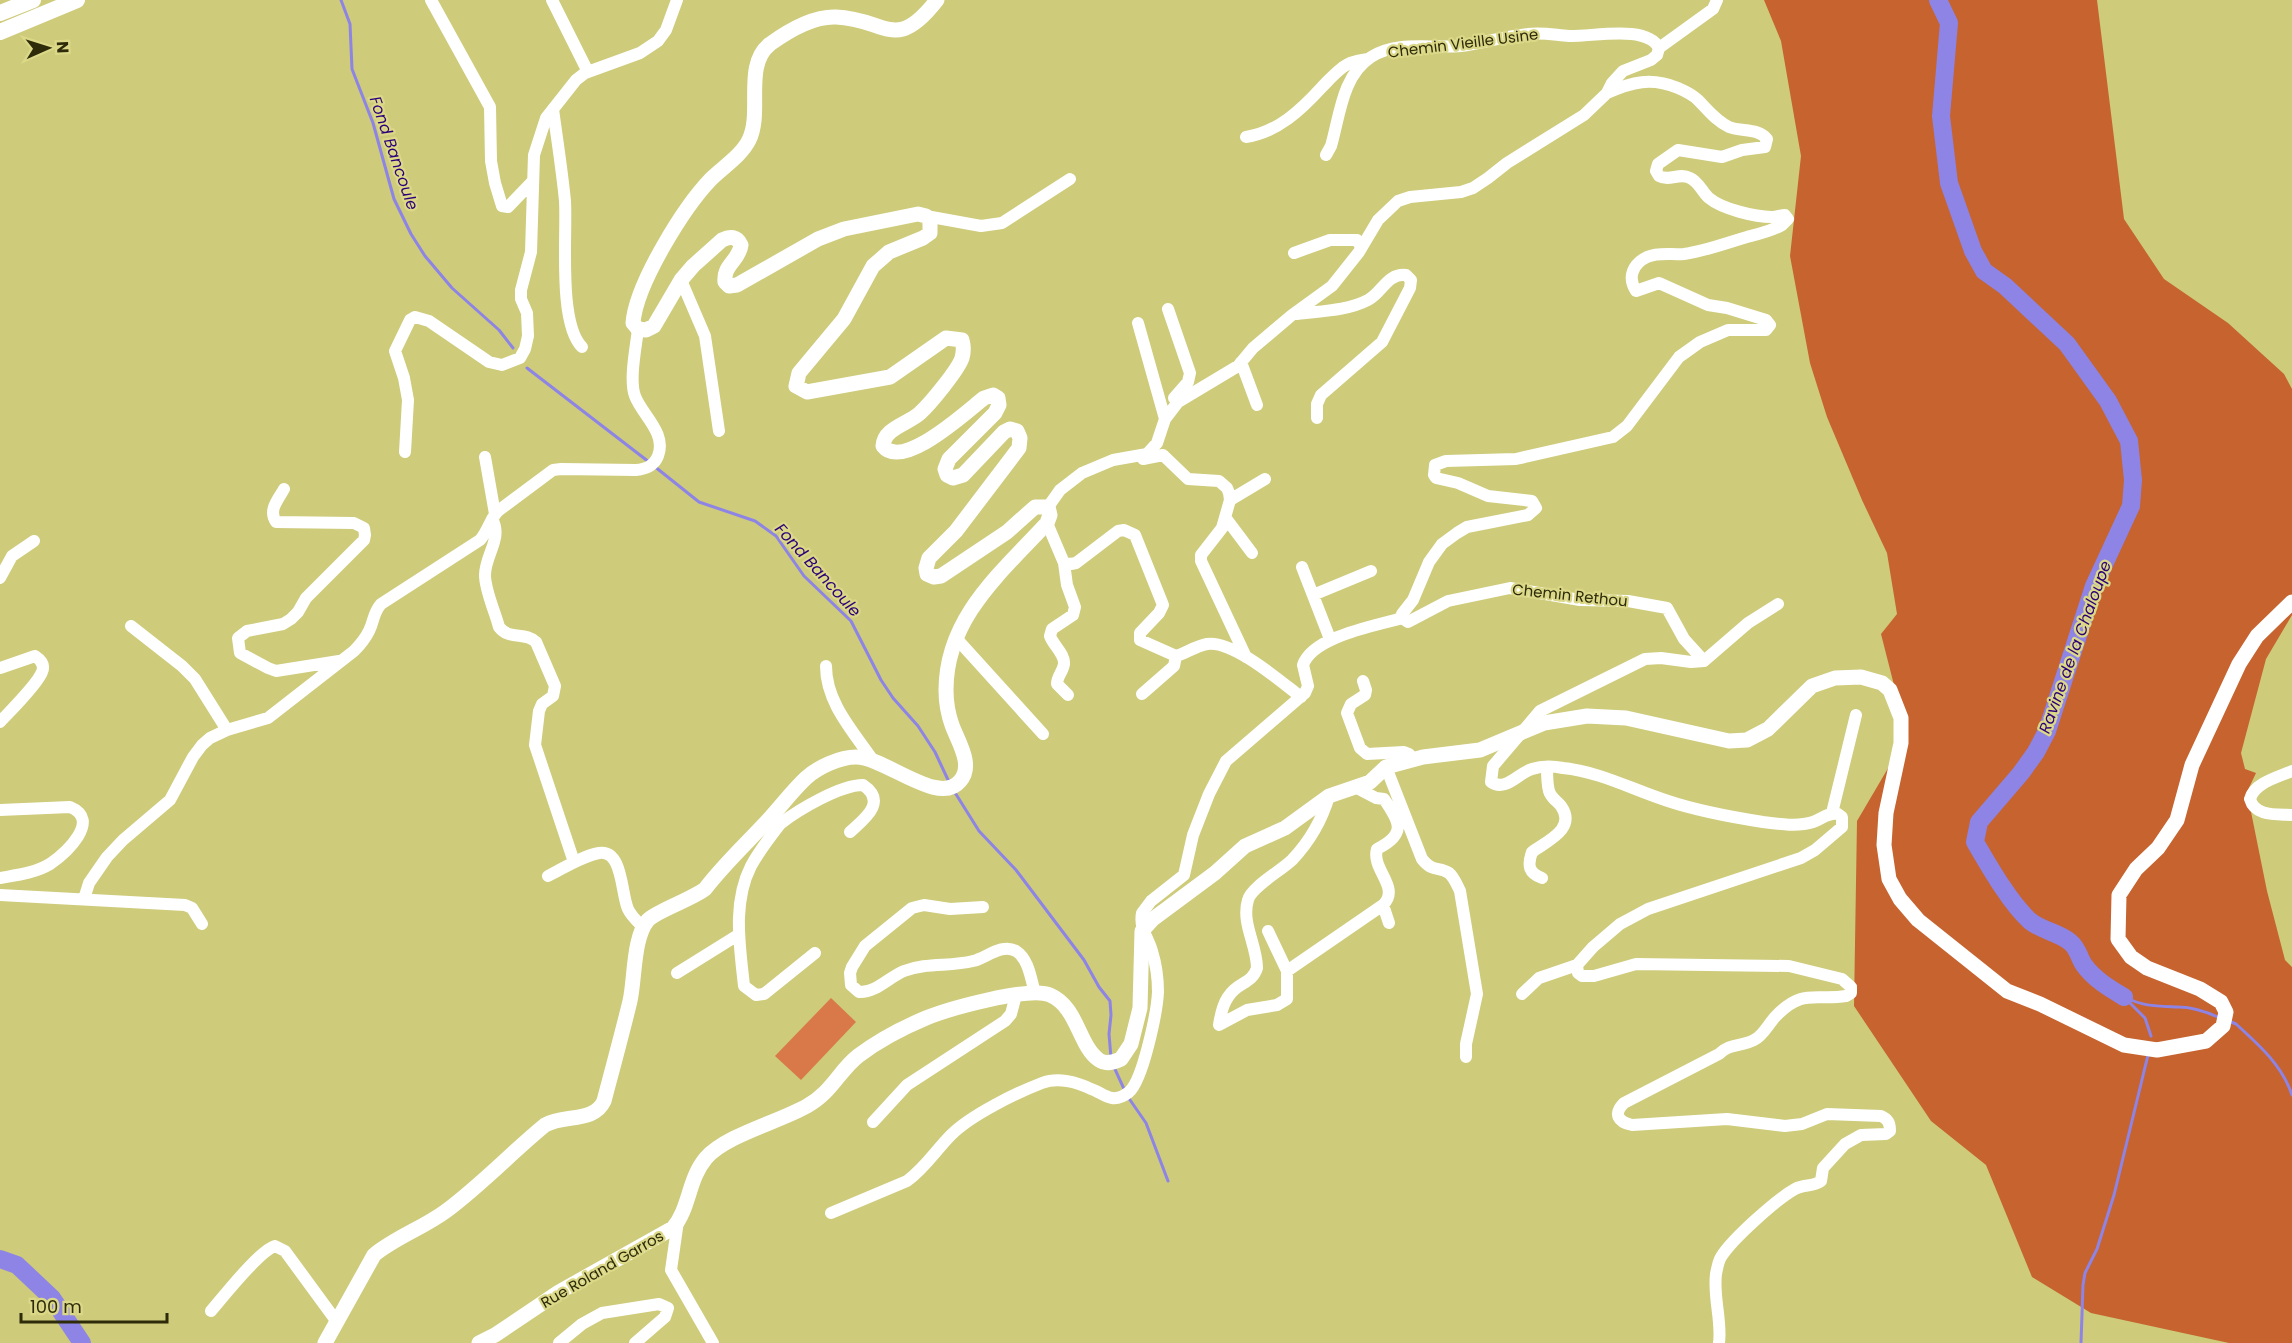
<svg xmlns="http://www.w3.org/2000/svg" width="2292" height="1343" viewBox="0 0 2292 1343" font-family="Poppins,sans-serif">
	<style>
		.green { fill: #d97949 }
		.forest { fill: #c6632e }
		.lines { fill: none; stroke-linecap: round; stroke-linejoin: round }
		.stream { stroke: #8d84e6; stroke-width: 3 }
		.river { stroke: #8d84e6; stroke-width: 18 }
		.minor { stroke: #fff; stroke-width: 12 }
		.major { stroke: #fff; stroke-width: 15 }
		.highway { stroke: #fff; stroke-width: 16 }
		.labels { text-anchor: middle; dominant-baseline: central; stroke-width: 4.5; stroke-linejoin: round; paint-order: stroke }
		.street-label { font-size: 15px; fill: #2d2b09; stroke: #dbd888 }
		.water-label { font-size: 16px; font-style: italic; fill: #2d007a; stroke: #dbd888 }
	</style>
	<rect width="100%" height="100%" fill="#cecb7b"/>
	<path class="green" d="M 831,998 L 856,1022 L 801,1080 L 775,1056 Z"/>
	<path class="forest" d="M 1764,0 L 2097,0 L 2124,219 L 2164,279 L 2228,323 L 2284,374 L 2292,389 L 2292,615 L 2266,659 L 2241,753 L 2245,769 L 2256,773 L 2247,792 L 2267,891 L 2285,960 L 2292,967 L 2292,1343 L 2229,1343 L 2091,1313 L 2032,1277 L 1986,1165 L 1931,1121 L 1854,1006 L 1857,821 L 1907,736 L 1881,634 L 1897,614 L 1887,553 L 1862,500 L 1827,417 L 1810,363 L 1790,256 L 1801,156 L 1781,41 Z"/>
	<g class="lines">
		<path class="stream" d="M 341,0 L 350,24 L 352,69 L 373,123 L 394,199 L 411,234 L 425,256 L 452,288 L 499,330 L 513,348
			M 527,368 L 649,462
			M 654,466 L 699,502 L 755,521 L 776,536 L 804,576 L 851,621 L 881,680 L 893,698 L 918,726 L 935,752 L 949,782
			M 954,791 L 979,831 L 1016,870 L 1084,960 L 1099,987 L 1110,1001 L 1111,1015 L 1109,1034 L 1111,1058
			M 2124,997 C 2145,1007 2156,1006 2179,1007 C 2193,1007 2207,1012 2220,1018
			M 2127,1000 L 2145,1018 L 2151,1036
			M 2229,1021 L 2236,1024 C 2259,1045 2282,1065 2292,1095
			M 1114,1067 L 1125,1091
			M 1128,1097 L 1146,1123 L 1168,1181
			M 2081,1343 L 2083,1285 L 2085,1273 L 2097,1249 L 2114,1195 L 2148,1055"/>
		<path class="river" d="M 1938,0 L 1949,23 L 1941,116 L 1949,183 L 1973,251 L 1984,271 L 2005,286 L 2067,344 L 2108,401 L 2129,441 L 2133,480 L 2131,506 L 2094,586 L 2047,731 L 2036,752 L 2021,773 L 1979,822 L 1975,842 C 1989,866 2010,903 2030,921 C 2042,931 2058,932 2070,942 C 2078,948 2079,958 2084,965 C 2094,979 2109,988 2124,997
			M 0,1259 L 17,1265 L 52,1298 L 82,1343"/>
		<path class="minor" d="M 431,0 L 490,107 L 491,161 L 495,183 L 502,206 L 508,207 L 533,181
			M 552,0 L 588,72
			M 1659,48 L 1713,9 L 1717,0
			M 1607,93 C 1632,82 1651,77 1678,88 C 1685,91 1692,94 1698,100 C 1708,110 1715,120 1729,127 C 1742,132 1758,128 1767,139 L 1765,147 L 1742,150 L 1722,157 L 1678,150 L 1658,164 L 1656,171 L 1659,176 C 1670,182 1679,172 1690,178 C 1699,182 1702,192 1709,198 C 1722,209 1755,217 1772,217 C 1777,217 1781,215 1785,215 L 1788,219 L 1782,225 C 1772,231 1759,234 1747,237 C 1726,243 1705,251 1684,254 C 1671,255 1659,252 1647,257 C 1633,264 1627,277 1636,291 L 1659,283 L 1708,305 L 1727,308 L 1766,320 L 1770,325 L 1766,330 L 1728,330 L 1700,342 L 1679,357 L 1627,426 L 1613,437 L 1516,459 L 1446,461 L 1435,465 L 1434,475 L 1436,478 L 1458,483 L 1488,496 L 1532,501 L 1536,508 L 1528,515 L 1467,527 L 1457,533 L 1442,544 L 1429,562 L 1413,600 L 1402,614 L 1402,618 L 1408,622 L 1448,601 L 1510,588 L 1580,600 L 1628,601 L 1667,608 L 1684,639 L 1704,661
			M 553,109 C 557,139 562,170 565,201 C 567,236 558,323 582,347
			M 1246,137 C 1278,132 1301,110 1322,87 C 1330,79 1340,67 1350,63 C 1356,61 1362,60 1368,59
			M 926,216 L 981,226 L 1002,223 L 1070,179
			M 1294,253 L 1330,240 L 1357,240 L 1361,247
			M 681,280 L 705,336 L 719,431
			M 1168,309 L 1190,373 L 1188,382 L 1174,398
			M 1297,314 C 1320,311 1347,311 1368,300 C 1382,293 1387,273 1406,275 L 1411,280 L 1410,288 L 1382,342 L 1321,395 L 1317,404 L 1317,418
			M 1138,323 L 1165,419
			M 1241,362 L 1257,405
			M 405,452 L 408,400 L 404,378 L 395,351 L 410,320 L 415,317 L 429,321 L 489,362 L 502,365 L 520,358 L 525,349 L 528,336 L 527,313 L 521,299 L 521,290 L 531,252 L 534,155 L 546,118 L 576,80 L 585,73 L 640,53 L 658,41 L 666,30 L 677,0
			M 485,457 L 495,514
			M 1143,459 L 1163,455 L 1188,479 L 1219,481 L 1227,488 L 1229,493 L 1230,500 L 1222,528 L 1201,555 L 1201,561 L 1246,657
			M 284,489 C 278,500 268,510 276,522 L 354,523 L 364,528 L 365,535 L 364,540 L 306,598 L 298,612 L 291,619 L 283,624 L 247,631 L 238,638 L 240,653 L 268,668 L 276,671 L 339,661
			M 1230,500 L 1265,479
			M 1048,507 L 1060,490 L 1082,473 L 1113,460 L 1147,454 L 1157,443 L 1165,419 L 1178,402 L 1238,366 L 1253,348 L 1292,315 L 1332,286 L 1359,252 L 1378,220 L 1398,201 L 1410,197 L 1461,192 L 1473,188 L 1488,178 L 1507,163 L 1584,115 L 1607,93 L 1612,83 L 1623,71 L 1651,60 L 1657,55 L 1659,48 C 1647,24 1592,37 1569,36 C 1555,35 1542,32 1528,34 C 1505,36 1483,43 1461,46 C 1431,49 1398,40 1371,57 C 1342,76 1340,115 1331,146 L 1326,155
			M 1225,517 L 1252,553
			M 492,519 C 503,538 485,555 485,575 C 485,591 495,611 499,627 C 510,641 525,631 536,642 L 555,686 L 553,696 L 542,704 L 539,711 L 535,745 L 574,862
			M 1047,523 L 1064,563 L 1071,564 L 1076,563 L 1118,531 L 1124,530 L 1135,535 L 1163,605 L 1159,613 L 1140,633 L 1140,640 L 1176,656 C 1186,653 1196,646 1207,644 C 1233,640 1280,681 1301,697
			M 1064,563 L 1067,585 L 1075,607 L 1073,615 L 1052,629 L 1050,636 C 1053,645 1065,654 1064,664 C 1063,672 1057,676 1057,684 L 1068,695
			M 1302,567 L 1330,639
			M 0,578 L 12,556 L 34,541
			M 1313,595 L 1371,571
			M 131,626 L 182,666 L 195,679 L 227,730
			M 956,638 L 1043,734
			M 826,666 C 826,702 852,730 872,759
			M 0,668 L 35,656 C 41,660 45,665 42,672 C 37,685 10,711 0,722
			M 1363,681 L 1366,690 L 1365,695 L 1351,704 L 1347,713 L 1360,748 L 1367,754 L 1404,752 L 1409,754 L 1413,759
			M 1142,694 L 1174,666 L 1176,656
			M 1386,767 L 1422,859 C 1433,873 1439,866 1449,873 C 1454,877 1457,885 1460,891 L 1477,994 L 1466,1044 L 1466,1057
			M 2292,771 C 2278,777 2254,783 2250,799 C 2255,817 2277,814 2292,815
			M 1355,787 L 1376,798 L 1384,799 C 1400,822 1407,834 1377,849 C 1371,870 1401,887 1383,905
			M 1329,796 C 1322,820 1310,841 1292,860 C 1282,870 1251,887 1248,900 C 1241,923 1257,945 1257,968 C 1253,981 1243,982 1234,990 C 1224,999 1221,1012 1219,1025 L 1247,1010 L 1277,1005 L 1287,999 L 1287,971 L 1383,905 L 1389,923
			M 0,810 L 70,807 C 102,820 66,853 50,864 C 35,873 17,875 0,878
			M 1832,813 L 1856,715
			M 772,816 L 780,824 C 770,837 759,851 751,866 C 732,903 740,947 744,986 L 756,995 L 764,994 L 815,953
			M 780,824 C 798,810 840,785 863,785 C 888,802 864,819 850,832
			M 548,876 C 564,868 582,856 599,853 C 623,849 621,894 628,909 C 631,916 638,922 643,927
			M 1542,878 C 1529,873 1527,866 1532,852 C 1547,841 1577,829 1561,806 C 1557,801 1551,798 1549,791 C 1547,784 1547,775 1547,767
			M 0,895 L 185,905 L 192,908 L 202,924
			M 84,899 L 89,883 L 107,857 L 123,840 L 170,800 L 193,757 L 202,745 L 210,738 L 227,730 L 268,718 L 354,651 C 360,645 365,639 369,631 C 374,621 373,613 381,604 L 480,540 C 488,531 490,519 498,511 L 553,470 L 561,469 L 636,470 C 646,469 654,466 658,456 C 667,433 642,415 635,396 C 629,380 636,347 638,329
			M 983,907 L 950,909 L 924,905 L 912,908 L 865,946 L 852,967 L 850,973 L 851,985 L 859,992 C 876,993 889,977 904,971 C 927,962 950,967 973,961 C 986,958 1002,943 1016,951 C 1029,959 1031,980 1035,993
			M 1268,931 L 1287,971
			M 677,973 L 738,935
			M 1522,994 L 1539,978 L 1577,965
			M 873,1122 L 907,1085 L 1005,1021 L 1011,1014 L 1016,995
			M 831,1213 L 907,1181 C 925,1168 936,1150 951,1135 C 971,1115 1016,1093 1042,1083 C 1058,1077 1077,1082 1091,1089 C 1098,1091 1105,1097 1112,1098 C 1118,1099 1124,1096 1129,1092 C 1143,1080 1157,1012 1158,992 C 1158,979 1156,964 1152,951 C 1148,937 1139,928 1142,913 L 1151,901 L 1184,875 L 1193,835 L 1209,794 L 1226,761 L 1305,693 L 1308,686 L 1303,665 C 1313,636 1376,626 1402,618
			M 678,1221 L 671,1270 L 713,1343
			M 211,1311 C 224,1296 259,1251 275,1246 L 285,1251 L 337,1322
			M 559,1343 L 582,1324 L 602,1313 L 659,1304 L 668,1308 L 665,1317 L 635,1343
			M 1719,1343 C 1722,1321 1713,1297 1716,1274 C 1717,1269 1718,1262 1721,1257 C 1732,1239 1777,1199 1795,1189 C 1804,1184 1813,1187 1821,1181 L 1823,1168 L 1845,1144 L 1861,1135 L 1886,1134 L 1890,1131 C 1890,1123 1888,1119 1881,1116 L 1827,1114 L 1802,1124 L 1785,1126 L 1727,1119 L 1632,1125 C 1618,1122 1613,1114 1624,1103 L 1719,1054 C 1730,1043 1741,1047 1754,1040 C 1763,1036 1769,1023 1776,1016 C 1803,988 1815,1001 1846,996 L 1851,993 L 1851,987 L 1842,979 L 1789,966 L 1636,964 L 1594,976 L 1582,976 L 1578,973 L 1577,965 L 1593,947 L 1620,924 L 1635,916 L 1648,909 L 1801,858 L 1815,850 L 1842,827 L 1842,817 L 1838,814 C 1828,812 1822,819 1813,822 C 1798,827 1778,824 1763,822 C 1731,817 1698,811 1668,801 C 1633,790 1601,772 1563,768 C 1553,766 1541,766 1532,769 C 1518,773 1506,792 1491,782 L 1493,766 L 1540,711 L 1645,659 L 1661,658 L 1691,662 L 1704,661 L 1748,623 L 1778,604"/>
		<path class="major" d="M 325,1343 L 374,1255 C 396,1237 423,1228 446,1211 C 481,1185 511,1153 545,1125 C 564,1114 594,1123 604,1101 C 613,1067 622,1034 630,1001 C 635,979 633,937 648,920 C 657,911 690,900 705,889 C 724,864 748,842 770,818 C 782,805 793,790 806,778 C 818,767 840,757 856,757 C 885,757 939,807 960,781 C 974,765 958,742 952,725 C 948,714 946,701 946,690 C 946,617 1002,572 1047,523 L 1050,515 L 1048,507 L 1035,507 L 1007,532 L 941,576 L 934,577 L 927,574 L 926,568 L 929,558 L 956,531 L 1019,448 L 1020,438 L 1017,431 L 1010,429 L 1004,432 L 963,475 L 953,478 L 947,475 L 945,469 L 949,459 L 995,413 L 999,405 L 998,398 L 993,395 L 984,398 C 967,411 903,471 883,446 C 884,428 908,424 920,413 C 930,404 958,370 962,358 C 964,351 964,347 962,340 L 946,338 L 890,377 L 807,392 L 796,386 L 799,373 L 844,319 L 873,266 L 889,252 L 923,238 L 930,233 L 930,221 L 926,216 L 918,214 L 844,229 L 818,239 L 737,285 L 729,286 L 725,282 C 723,265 739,261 741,245 C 737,236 730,236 722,240 L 693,266 L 681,280 L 654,326 L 646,330 L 638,329 L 633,323 C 636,284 684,207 711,179 C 723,167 741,156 749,140 C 763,112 743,65 770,44 C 788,31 813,16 836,17 C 887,19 895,54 937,0
			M 479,1343 L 495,1335 L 559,1292 L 673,1228 C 690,1208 688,1179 706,1158 C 726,1135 779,1122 807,1106 C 832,1092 839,1071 858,1056 C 879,1040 902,1028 926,1018 C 948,1009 1030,986 1050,995 C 1078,1007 1078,1045 1099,1060 C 1106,1065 1114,1062 1121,1059 L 1131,1044 L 1140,1008 L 1142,931 L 1153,919 L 1215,873 L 1245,846 L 1285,828 L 1329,796 L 1370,782 L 1386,767 L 1423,757 L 1480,750 L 1544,723 L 1587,716 L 1626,718 L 1729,741 L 1747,740 L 1768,729 L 1812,686 L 1835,678 L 1861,677 L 1882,683 L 1890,690 L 1901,718 L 1901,743 L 1886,813 L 1884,845 L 1889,879 L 1900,899 L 1918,920 L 2007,991 L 2040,1004 L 2124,1045 L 2157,1050 L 2206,1041 L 2223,1026 L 2226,1012 L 2221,1002 L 2200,989 L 2147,968 L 2131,957 L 2118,939 L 2119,895 L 2136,869 L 2158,848 L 2177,820 L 2192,765 L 2239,664 L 2257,636 L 2292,602"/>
		<path class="highway" d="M 0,13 L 33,0
			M 0,32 L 77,0"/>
	</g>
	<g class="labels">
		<g class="street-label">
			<text transform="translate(1463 43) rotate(-7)">Chemin Vieille Usine</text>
			<text transform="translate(1570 595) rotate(6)">Chemin Rethou</text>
			<text transform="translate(602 1269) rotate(-30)">Rue Roland Garros</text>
		</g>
		<g class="water-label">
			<text transform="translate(394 153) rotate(71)">Fond Bancoule</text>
			<text transform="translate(818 570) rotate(48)">Fond Bancoule</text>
			<text transform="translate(2075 647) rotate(-70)">Ravine de la Chaloupe</text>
		</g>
	</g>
	<g transform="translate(48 48) rotate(87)" stroke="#dbd888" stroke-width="4.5" paint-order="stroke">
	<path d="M0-4.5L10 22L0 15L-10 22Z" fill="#2d2b09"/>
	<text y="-9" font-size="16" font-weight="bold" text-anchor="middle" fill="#2d2b09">N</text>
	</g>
	<path d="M21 1313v9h146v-9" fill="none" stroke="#2d2b09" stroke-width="3"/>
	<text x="30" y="1313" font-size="18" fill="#2d2b09" stroke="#dbd888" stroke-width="4.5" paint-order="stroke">100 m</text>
</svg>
